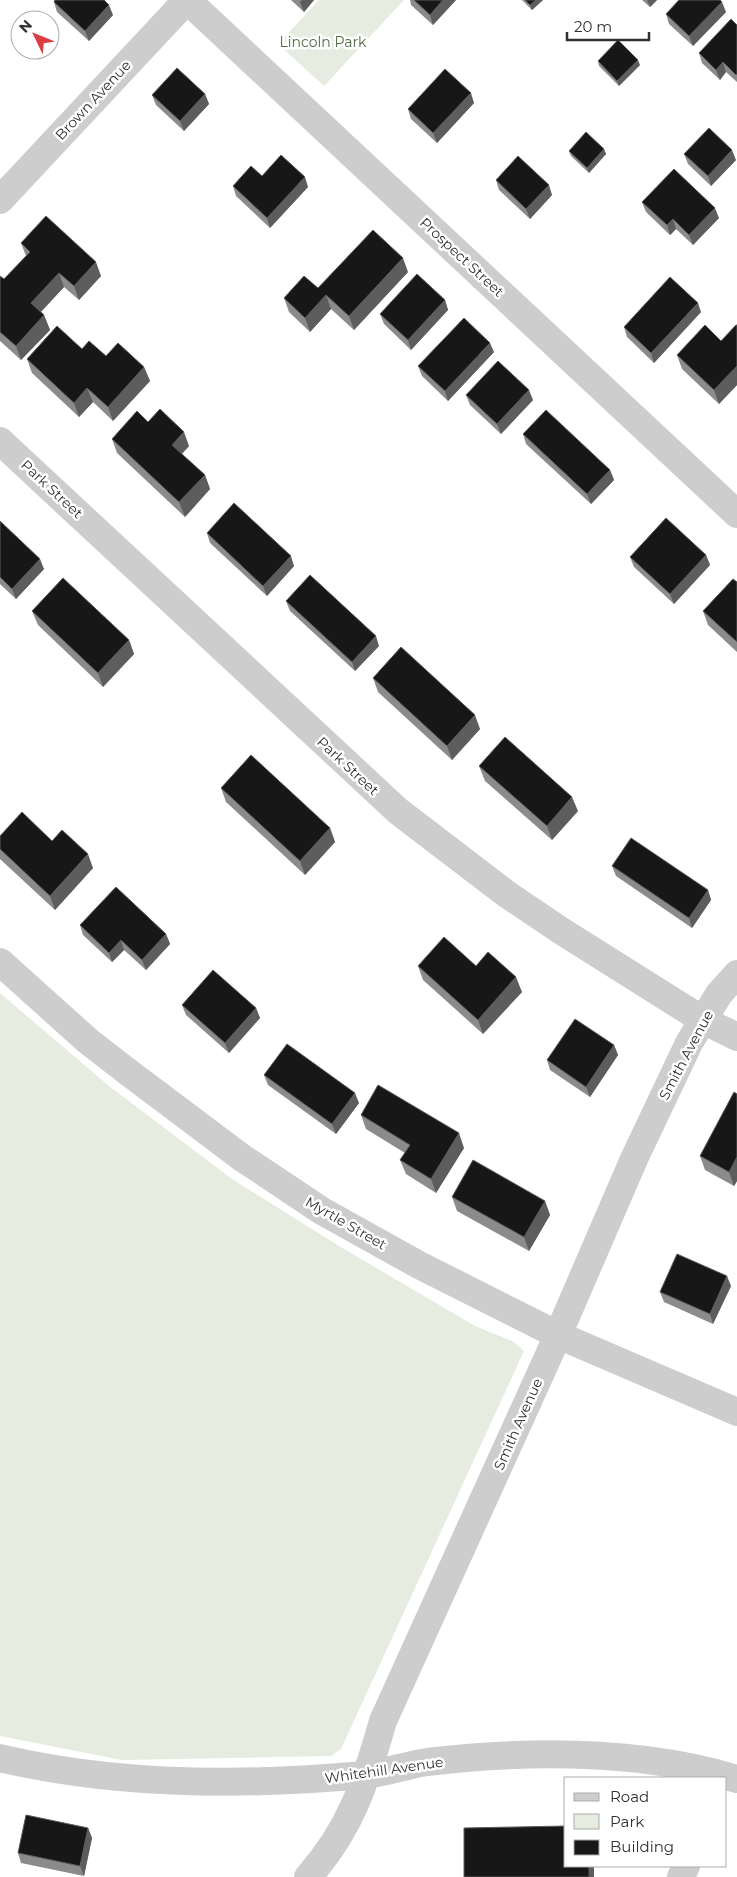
<svg xmlns="http://www.w3.org/2000/svg" width="737" height="1877" viewBox="0 0 737 1877" font-family="Montserrat,sans-serif">
	<style>
		.green { fill: #e6ecdf }
		.lines { fill: none; stroke-linecap: round; stroke-linejoin: round }
		.street { stroke: #cdcdcd; stroke-width: 28 }
		.wall { fill: #8b8b8b }
		.shaded-wall { fill: #5d5d5d }
		.building { fill: #171717; stroke: #5d5d5d }
		.labels { text-anchor: middle; dominant-baseline: central; stroke-width: 5; stroke-linejoin: round; paint-order: stroke }
		.park-label { font-size: 14px; fill: #516a3f; stroke: #fff }
		.street-label { font-size: 14px; fill: #303030; stroke: #fff }
	</style>
	<rect width="100%" height="100%" fill="#fff"/>
	<path class="green" d="M 319,0 L 404,0 L 324,86 L 278,44 Z
		M 0,993 L 109,1086 L 232,1179 L 339,1246 L 475,1326 L 514,1342 L 524,1351 L 341,1749 L 331,1756 L 122,1760 L 0,1736 Z"/>
	<g class="lines">
		<path class="street" d="M 187,0 L 737,514
			M 0,200 L 187,0
			M 0,441 L 398,811 L 508,895 L 563,932 L 703,1020 L 737,1037
			M 0,962 L 88,1041 L 128,1072 L 241,1157 L 322,1211 L 419,1265 L 558,1335 L 737,1412
			M 0,1758 C 118,1786 244,1786 364,1775 C 385,1773 406,1765 427,1762 C 529,1750 638,1749 737,1779
			M 308,1877 C 351,1829 366,1781 383,1721 L 558,1335 L 634,1159 L 689,1043 L 719,994 L 737,974
			M 681,1877 L 686,1866"/>
	</g>
	<path class="wall" d="M 291,0 L 314,0 L 304,12 Z
		M 410,0 L 456,0 L 433,25 L 411,5 Z
		M 522,0 L 543,0 L 532,10 Z
		M 642,0 L 657,0 L 650,7 Z
		M 54,2 L 113,15 L 89,41 L 57,12 Z
		M 726,12 L 693,46 L 669,24 L 666,14 Z
		M 737,25 L 737,82 L 726,72 L 720,80 L 702,63 L 699,53 Z
		M 598,61 L 640,65 L 619,86 L 599,66 Z
		M 205,94 L 209,104 L 184,131 L 156,105 L 152,95 Z
		M 474,103 L 437,143 L 411,119 L 408,109 Z
		M 604,149 L 606,154 L 589,173 L 571,156 L 569,151 Z
		M 684,154 L 736,160 L 711,186 L 688,164 Z
		M 262,176 L 308,187 L 270,228 L 236,196 L 233,186 Z
		M 496,180 L 552,195 L 530,219 L 499,190 Z
		M 642,202 L 719,218 L 693,245 L 676,229 L 670,235 L 646,212 Z
		M 21,243 L 101,276 L 79,300 L 64,287 L 41,312 L 44,315 L 50,330 L 21,360 L 0,341 L 0,276 L 4,279 L 26,256 Z
		M 408,272 L 354,330 L 331,309 L 310,332 L 289,312 L 284,298 L 318,288 Z
		M 445,300 L 448,310 L 411,350 L 384,324 L 380,314 Z
		M 701,312 L 654,363 L 627,337 L 624,327 Z
		M 737,325 L 737,385 L 719,404 L 682,369 L 677,355 L 721,341 Z
		M 82,349 L 144,367 L 150,381 L 113,421 L 93,402 L 79,417 L 32,373 L 27,359 Z
		M 494,352 L 448,401 L 422,376 L 418,366 Z
		M 466,395 L 533,400 L 501,434 L 470,405 Z
		M 148,422 L 189,446 L 182,454 L 205,475 L 210,489 L 185,517 L 117,453 L 112,439 Z
		M 523,434 L 610,470 L 614,480 L 591,504 L 526,444 Z
		M 0,521 L 44,569 L 16,599 L 0,584 Z
		M 207,533 L 294,566 L 267,596 L 210,543 Z
		M 706,555 L 710,565 L 674,604 L 634,567 L 630,557 Z
		M 737,582 L 737,652 L 708,625 L 703,611 Z
		M 286,601 L 379,646 L 355,671 L 290,611 Z
		M 32,611 L 129,640 L 134,654 L 103,687 L 38,625 Z
		M 373,678 L 480,729 L 452,760 L 378,692 Z
		M 479,766 L 578,811 L 552,840 L 485,781 Z
		M 221,788 L 330,828 L 335,842 L 305,875 L 226,802 Z
		M 0,836 L 52,841 L 93,868 L 55,910 L 0,859 Z
		M 612,866 L 708,890 L 711,900 L 692,928 L 616,876 Z
		M 80,925 L 166,934 L 170,944 L 146,970 L 124,950 L 112,962 L 83,935 Z
		M 418,966 L 476,966 L 522,992 L 483,1034 L 423,980 Z
		M 182,1005 L 256,1008 L 260,1018 L 229,1053 L 186,1015 Z
		M 614,1045 L 618,1055 L 590,1097 L 550,1070 L 547,1060 Z
		M 264,1075 L 359,1103 L 336,1134 L 268,1085 Z
		M 737,1094 L 737,1181 L 734,1186 L 705,1170 L 700,1156 Z
		M 361,1115 L 464,1148 L 436,1193 L 406,1174 L 400,1160 L 405,1153 L 366,1129 Z
		M 452,1197 L 545,1201 L 550,1215 L 529,1251 L 457,1211 Z
		M 731,1286 L 713,1324 L 664,1302 L 660,1292 Z
		M 88,1828 L 92,1838 L 84,1876 L 21,1863 L 18,1853 Z"/>
	<path class="shaded-wall" d="M 302,0 L 314,0 L 304,12 L 300,2 Z
		M 443,0 L 456,0 L 433,25 L 430,15 Z
		M 536,0 L 543,0 L 532,10 L 530,5 Z
		M 647,0 L 657,0 L 650,7 Z
		M 722,2 L 726,12 L 693,46 L 689,36 Z
		M 109,5 L 113,15 L 89,41 L 85,31 Z
		M 638,60 L 640,65 L 619,86 L 617,81 Z
		M 723,62 L 726,72 L 720,80 L 716,70 Z
		M 471,93 L 474,103 L 437,143 L 433,133 Z
		M 205,94 L 209,104 L 184,131 L 180,121 Z
		M 604,149 L 606,154 L 589,173 L 587,168 Z
		M 732,150 L 736,160 L 711,186 L 708,176 Z
		M 305,177 L 308,187 L 270,228 L 267,218 Z
		M 549,185 L 552,195 L 530,219 L 526,209 Z
		M 715,208 L 719,218 L 693,245 L 689,235 Z
		M 673,219 L 676,229 L 670,235 L 667,225 Z
		M 403,258 L 408,272 L 354,330 L 349,316 Z
		M 96,262 L 101,276 L 79,300 L 74,286 Z
		M 59,273 L 64,287 L 36,317 L 31,303 Z
		M 326,295 L 331,309 L 310,332 L 305,318 Z
		M 445,300 L 448,310 L 411,350 L 408,340 Z
		M 698,303 L 701,312 L 654,363 L 651,353 Z
		M 44,315 L 50,330 L 21,360 L 16,346 Z
		M 490,343 L 494,352 L 448,401 L 445,391 Z
		M 737,366 L 737,385 L 719,404 L 714,390 Z
		M 144,367 L 150,381 L 113,421 L 108,407 Z
		M 87,388 L 93,402 L 79,417 L 74,403 Z
		M 529,390 L 533,400 L 501,434 L 497,424 Z
		M 184,432 L 189,446 L 177,459 L 172,445 Z
		M 610,470 L 614,480 L 591,504 L 587,494 Z
		M 205,475 L 210,489 L 185,517 L 179,502 Z
		M 706,555 L 710,565 L 674,604 L 670,594 Z
		M 291,556 L 294,566 L 267,596 L 263,586 Z
		M 40,559 L 44,569 L 16,599 L 12,589 Z
		M 376,636 L 379,646 L 355,671 L 352,662 Z
		M 129,640 L 134,654 L 103,687 L 98,673 Z
		M 475,715 L 480,729 L 452,760 L 447,746 Z
		M 572,797 L 578,811 L 552,840 L 547,826 Z
		M 330,828 L 335,842 L 305,875 L 300,861 Z
		M 88,854 L 93,868 L 55,910 L 50,896 Z
		M 708,890 L 711,900 L 692,928 L 689,918 Z
		M 166,934 L 170,944 L 146,970 L 142,960 Z
		M 121,940 L 124,950 L 112,962 L 109,953 Z
		M 516,977 L 522,992 L 483,1034 L 478,1020 Z
		M 256,1008 L 260,1018 L 229,1053 L 225,1043 Z
		M 614,1045 L 618,1055 L 590,1097 L 586,1087 Z
		M 355,1093 L 359,1103 L 336,1134 L 332,1124 Z
		M 459,1133 L 464,1148 L 436,1193 L 431,1179 Z
		M 737,1157 L 737,1181 L 734,1186 L 729,1172 Z
		M 545,1201 L 550,1215 L 529,1251 L 524,1237 Z
		M 727,1276 L 731,1286 L 713,1324 L 710,1314 Z
		M 88,1828 L 92,1838 L 84,1876 L 80,1866 Z
		M 589,1866 L 594,1866 L 594,1877 L 589,1877 Z"/>
	<path class="building" d="M 55,0 L 104,0 L 109,5 L 85,31 L 54,2 Z
		M 414,0 L 443,0 L 430,15 Z
		M 525,0 L 536,0 L 530,5 Z
		M 679,0 L 720,0 L 722,2 L 689,36 L 666,14 Z
		M 731,19 L 737,25 L 737,74 L 736,75 L 723,62 L 716,70 L 699,53 Z
		M 618,40 L 638,60 L 617,81 L 598,61 Z
		M 177,68 L 205,94 L 180,121 L 152,95 Z
		M 445,69 L 471,93 L 433,133 L 408,109 Z
		M 709,128 L 732,150 L 708,176 L 684,154 Z
		M 586,132 L 604,149 L 587,168 L 569,151 Z
		M 281,155 L 305,177 L 267,218 L 233,186 L 251,166 L 262,176 Z
		M 518,156 L 549,185 L 526,209 L 496,180 Z
		M 674,169 L 715,208 L 689,235 L 673,219 L 667,225 L 642,202 Z
		M 46,216 L 96,262 L 74,286 L 59,273 L 31,303 L 44,315 L 16,346 L 0,332 L 0,276 L 4,279 L 30,252 L 21,243 Z
		M 373,230 L 403,258 L 349,316 L 326,295 L 305,318 L 284,298 L 304,276 L 318,288 Z
		M 417,274 L 445,300 L 408,340 L 380,314 Z
		M 670,277 L 698,303 L 651,353 L 624,327 Z
		M 464,318 L 490,343 L 445,391 L 418,366 Z
		M 705,325 L 721,341 L 736,325 L 737,325 L 737,366 L 714,390 L 677,355 Z
		M 57,326 L 82,349 L 89,341 L 106,356 L 118,343 L 144,367 L 108,407 L 87,388 L 74,403 L 27,359 Z
		M 498,361 L 529,390 L 497,424 L 466,395 Z
		M 160,409 L 184,432 L 172,445 L 205,475 L 179,502 L 112,439 L 137,411 L 148,422 Z
		M 546,410 L 610,470 L 587,494 L 523,434 Z
		M 234,503 L 291,556 L 263,586 L 207,533 Z
		M 666,518 L 706,555 L 670,594 L 630,557 Z
		M 0,521 L 40,559 L 12,589 L 0,577 Z
		M 310,575 L 376,636 L 352,662 L 286,601 Z
		M 63,578 L 129,640 L 98,673 L 32,611 Z
		M 733,579 L 737,582 L 737,642 L 703,611 Z
		M 401,647 L 475,715 L 447,746 L 373,678 Z
		M 505,737 L 572,797 L 547,826 L 479,766 Z
		M 251,755 L 330,828 L 300,861 L 221,788 Z
		M 22,812 L 52,841 L 62,830 L 88,854 L 50,896 L 0,849 L 0,836 Z
		M 631,838 L 708,890 L 689,918 L 612,866 Z
		M 116,887 L 166,934 L 142,960 L 121,940 L 109,953 L 80,925 Z
		M 444,937 L 476,966 L 488,952 L 516,977 L 478,1020 L 418,966 Z
		M 213,970 L 256,1008 L 225,1043 L 182,1005 Z
		M 575,1019 L 614,1045 L 586,1087 L 547,1060 Z
		M 287,1044 L 355,1093 L 332,1124 L 264,1075 Z
		M 378,1085 L 459,1133 L 431,1179 L 400,1160 L 410,1145 L 361,1115 Z
		M 734,1092 L 737,1094 L 737,1157 L 729,1172 L 700,1156 Z
		M 473,1160 L 545,1201 L 524,1237 L 452,1197 Z
		M 677,1254 L 727,1276 L 710,1314 L 660,1292 Z
		M 26,1815 L 88,1828 L 80,1866 L 18,1853 Z
		M 566,1826 L 566,1866 L 589,1866 L 589,1877 L 464,1877 L 464,1828 Z"/>
	<g class="labels">
		<g class="park-label">
			<text x="323" y="42">Lincoln Park</text>
		</g>
		<g class="street-label">
			<text transform="translate(93 100) rotate(-47)">Brown Avenue</text>
			<text transform="translate(462 257) rotate(43)">Prospect Street</text>
			<text transform="translate(52 489) rotate(43)">Park Street</text>
			<text transform="translate(348 766) rotate(43)">Park Street</text>
			<text transform="translate(686 1055) rotate(-62)">Smith Avenue</text>
			<text transform="translate(346 1223) rotate(30)">Myrtle Street</text>
			<text transform="translate(518 1424) rotate(-66)">Smith Avenue</text>
			<text transform="translate(384 1770) rotate(-8)">Whitehill Avenue</text>
		</g>
	</g>
	<rect x="564" y="1777" width="162" height="90" fill="#ffffff" stroke="#acacac"/>
	<rect x="574" y="1793" width="25" height="8" fill="#cdcdcd" stroke="#acacac"/>
	<text x="610" y="1802" font-size="15" fill="#303030">Road</text>
	<rect x="574" y="1814" width="25" height="15" fill="#e6ecdf" stroke="#acacac"/>
	<text x="610" y="1827" font-size="15" fill="#303030">Park</text>
	<rect x="574" y="1840" width="25" height="15" fill="#171717" stroke="#acacac"/>
	<text x="610" y="1852" font-size="15" fill="#303030">Building</text>
	<g transform="translate(35 35) rotate(313)"><circle r="24" fill="#ffffff" stroke="#acacac"/>
	<path d="M0-4L9 19L0 12L-9 19Z" fill="#dd3c41"/>
	<text y="-8" font-size="14" font-weight="bold" text-anchor="middle" fill="#303030">N</text>
	</g>
	<path d="M567 32v8h82v-8" fill="none" stroke="#303030" stroke-width="2.5"/>
	<text x="574" y="32" font-size="15" fill="#303030" stroke="#ffffff" stroke-width="4" paint-order="stroke">20 m</text>
</svg>
